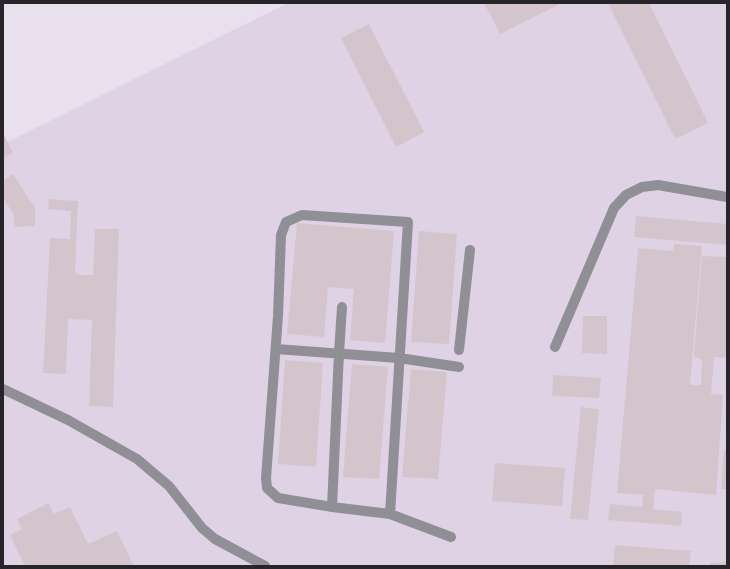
<svg xmlns="http://www.w3.org/2000/svg" width="730" height="569" viewBox="0 0 730 569" font-family="Jost,sans-serif">
	<style>
		.built { fill: #dfd2e5 }
		.building { fill: #d4c5cd }
		.lines { fill: none; stroke-linecap: round; stroke-linejoin: round }
		.minor { stroke: #8f8f95; stroke-width: 10 }
	</style>
	<rect width="100%" height="100%" fill="#e9e0ed"/>
	<path class="built" d="M 288,3 L 727,3 L 727,566 L 3,566 L 3,144 Z"/>
	<path class="building" d="M 484,3 L 562,3 L 500,34 Z
		M 608,3 L 649,3 L 708,123 L 675,139 Z
		M 369,24 L 424,132 L 396,147 L 341,38 Z
		M 3,133 L 13,153 L 3,158 Z
		M 13,174 L 35,208 L 35,226 L 15,227 L 13,213 L 3,198 L 3,181 Z
		M 49,199 L 78,201 L 75,272 L 80,275 L 93,275 L 95,229 L 119,229 L 113,407 L 89,406 L 92,320 L 68,319 L 66,374 L 43,373 L 50,238 L 70,239 L 71,211 L 48,209 Z
		M 636,216 L 727,224 L 727,245 L 634,237 Z
		M 297,223 L 394,231 L 385,343 L 350,340 L 354,289 L 328,287 L 324,337 L 287,334 Z
		M 419,231 L 457,234 L 449,344 L 411,342 Z
		M 674,244 L 702,246 L 690,385 L 701,385 L 702,360 L 694,356 L 702,256 L 727,257 L 727,358 L 714,357 L 711,394 L 723,395 L 716,495 L 655,489 L 653,509 L 682,512 L 681,526 L 608,520 L 610,504 L 642,507 L 643,495 L 617,493 L 638,248 L 673,251 Z
		M 583,316 L 607,316 L 607,354 L 582,353 Z
		M 285,360 L 323,363 L 316,467 L 278,464 Z
		M 352,364 L 388,367 L 379,479 L 343,477 Z
		M 411,369 L 447,372 L 438,479 L 402,477 Z
		M 553,375 L 601,378 L 599,398 L 552,396 Z
		M 581,407 L 599,409 L 588,520 L 570,519 Z
		M 724,450 L 727,450 L 727,489 L 721,489 Z
		M 495,463 L 565,468 L 562,506 L 492,501 Z
		M 49,503 L 54,514 L 70,507 L 88,544 L 117,531 L 134,566 L 25,566 L 10,535 L 22,529 L 17,519 Z
		M 615,545 L 691,551 L 689,566 L 613,566 Z
		M 727,562 L 727,566 L 710,566 L 710,563 Z"/>
	<g class="lines">
		<path class="minor" d="M 555,347 L 614,208 L 626,195 L 642,187 L 658,185 L 727,197
			M 276,349 L 399,358 L 459,367
			M 459,350 L 470,250
			M 3,389 L 68,420 L 137,459 L 169,486 L 202,528 L 215,539 L 265,566
			M 332,507 L 339,353 L 342,307
			M 390,514 L 408,222 L 302,215 L 286,222 L 281,235 L 278,316 L 266,478 L 267,488 L 278,498 L 332,507 L 390,514 L 451,537"/>
	</g>
	<rect width="730" height="569" fill="none" stroke="#28252a" stroke-width="8"/>
</svg>
